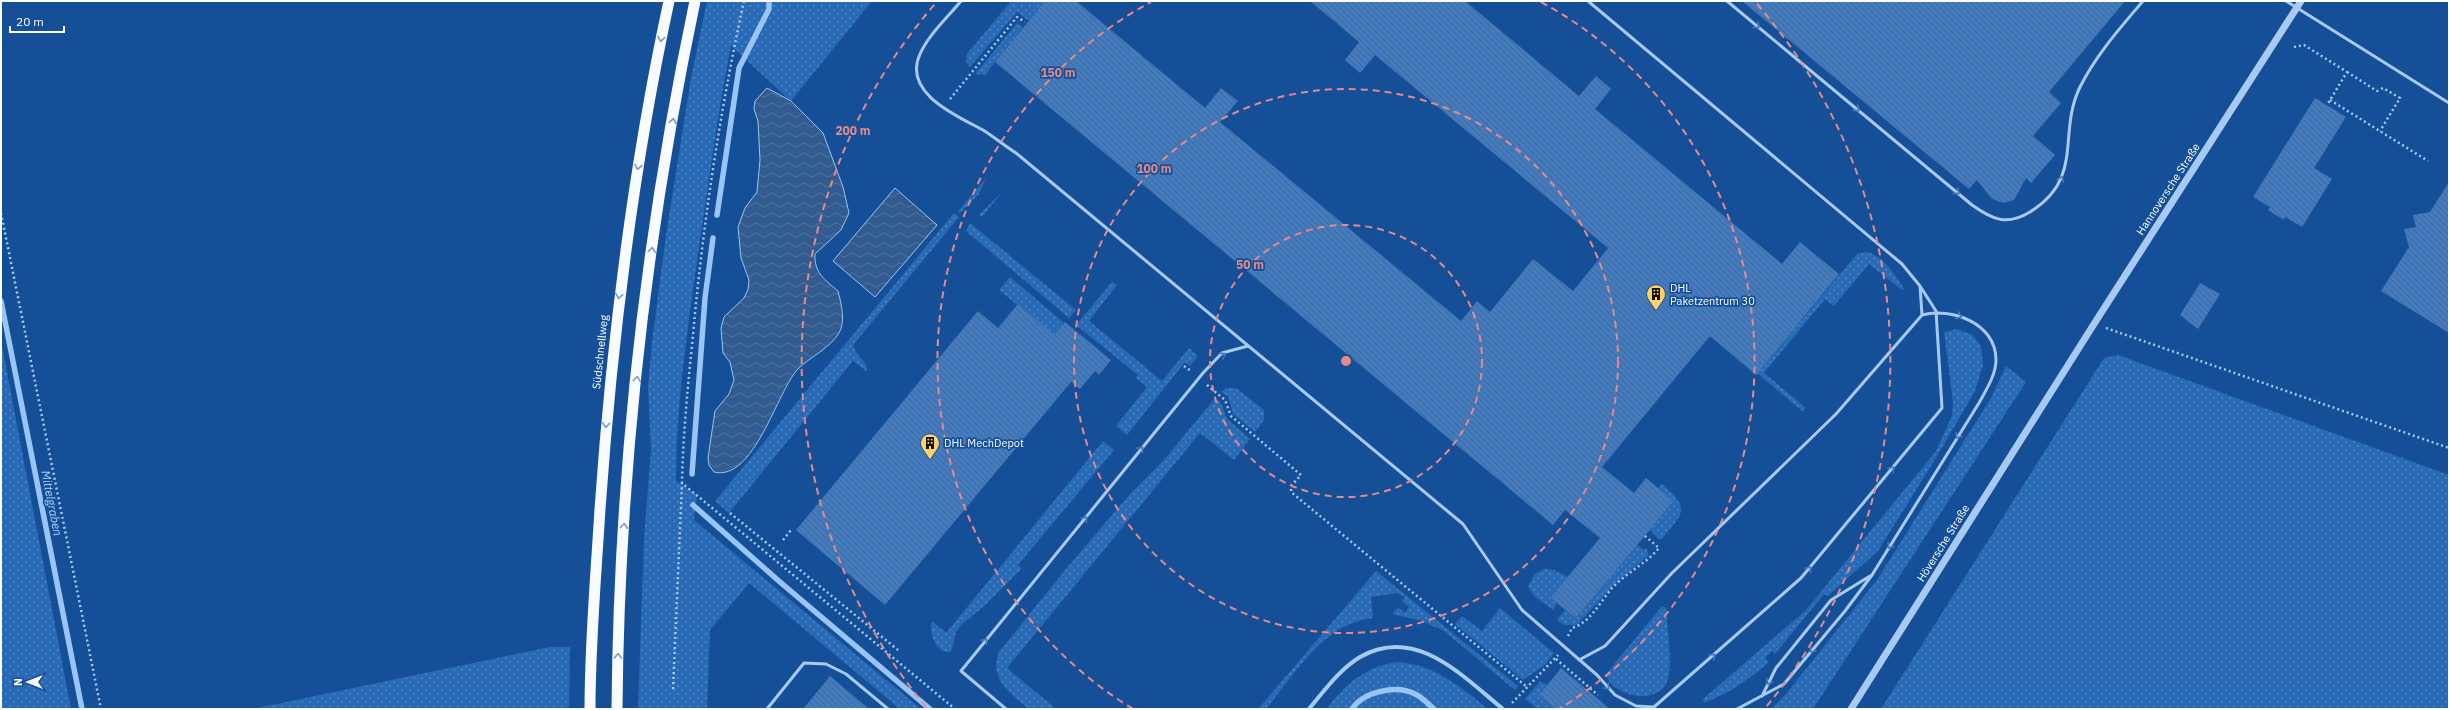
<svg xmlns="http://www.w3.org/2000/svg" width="2450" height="710" font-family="'IBM Plex Sans',sans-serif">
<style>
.grass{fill:url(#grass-dots)}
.water{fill:url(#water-waves);stroke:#98c5f5}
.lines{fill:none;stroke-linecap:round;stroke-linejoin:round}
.stream{stroke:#98c5f5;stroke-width:5.5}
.building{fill:url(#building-back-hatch)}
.path{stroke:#a6caf2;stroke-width:2.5;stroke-dasharray:2 3;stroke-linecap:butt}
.service{stroke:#a6caf2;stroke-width:3}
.minor{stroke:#a6caf2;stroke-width:4}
.tertiary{stroke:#a6caf2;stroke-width:7}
.trunk{stroke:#f8fbff;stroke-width:11}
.oneway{stroke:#477ab7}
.oneway2{stroke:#7b9cc6}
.ring{fill:none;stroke:#e88989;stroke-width:2;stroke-dasharray:7 5}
.labels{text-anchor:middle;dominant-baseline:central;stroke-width:3.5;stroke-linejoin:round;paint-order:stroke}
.street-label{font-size:11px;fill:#fff;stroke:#144f97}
.poi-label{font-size:11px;fill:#fff;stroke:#144f97;text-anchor:start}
.water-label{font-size:12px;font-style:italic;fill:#b3d4f9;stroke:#144f97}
.centre{fill:#e88989;stroke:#144f97;stroke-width:2}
.ring-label{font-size:12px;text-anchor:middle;font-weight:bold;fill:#e88989;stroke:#144f97;stroke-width:3.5;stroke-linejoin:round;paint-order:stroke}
</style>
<defs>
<pattern id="grass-dots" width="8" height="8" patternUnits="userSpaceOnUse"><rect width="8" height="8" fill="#286ab6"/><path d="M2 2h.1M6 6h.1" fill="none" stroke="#5388c5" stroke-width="1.8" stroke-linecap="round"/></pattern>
<pattern id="water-waves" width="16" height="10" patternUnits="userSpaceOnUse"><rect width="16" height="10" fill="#325c90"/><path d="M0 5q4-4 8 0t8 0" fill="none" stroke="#5174a1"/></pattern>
<pattern id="building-back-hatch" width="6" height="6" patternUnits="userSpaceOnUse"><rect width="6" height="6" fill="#427bc0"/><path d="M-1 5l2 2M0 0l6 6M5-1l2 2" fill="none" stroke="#46668c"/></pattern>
</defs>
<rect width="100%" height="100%" fill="#144f97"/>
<path class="grass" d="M707,1H872L791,101L731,46C718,110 710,176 700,240C689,320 676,401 676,481L697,495L694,520L921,709H900L749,583L710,630L707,709H638L644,539L651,449L648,388L652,342L666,235L691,78Z
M1011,1H1045L1029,21L1017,12L970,67L966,62L967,54Z
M1017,23L1023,27L985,75L977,74L976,73Z
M986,178L979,194L960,213L958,211Z
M1002,192L982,217L979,215Z
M954,213L959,217L853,345C855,354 865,359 867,369L866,371L853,361L729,513L715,501Z
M970,223L1076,310L1069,318L966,231Z
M1866,252C1882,254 1896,276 1904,289L1902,290L1869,264L1834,306L1825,299L1764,373L1806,408L1802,411L1757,373L1857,254Z
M1010,277L1064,323L1054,335L999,290Z
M1112,282L1117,285L1089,321L1162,381L1189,348L1198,356L1190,366L1185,362L1127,435L1116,426L1147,387L1136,378L1138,375L1076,325Z
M1957,329L1972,335L1981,346L1983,365L1975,391L1936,458L1878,551L1828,596L1824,594L1775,654L1772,651L1765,658L1769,662C1749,680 1729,693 1704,703L1703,699L1806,610L1936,451L1952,416L1953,402L1944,332Z
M1,341L71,709H1Z
M2118,355L2449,475V709H1881L2104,358Z
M2006,366L2026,382L1813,709H1771L1786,694L1877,580L1991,398Z
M1226,388H1236L1264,410V420L1255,432L1233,414L1228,396L1221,392Z
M1215,398L1221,403L1227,419L1250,439L1234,460L1200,433L1007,668L1056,709H1029C1011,694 988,679 999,652L1065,570L1130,494L1164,460Z
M1103,441L1114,450L1018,565L1022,568L983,607L961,625L956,632L951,652C936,653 930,635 931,623L933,622L946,633Z
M1662,484C1691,509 1684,512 1662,539H1659L1650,530L1674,501L1658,488Z
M1637,545L1644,550L1646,548L1649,555L1614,585L1577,625H1564L1557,620L1565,610L1576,618Z
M1544,569L1554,570L1568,577L1550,598L1557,604L1553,610L1534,596L1528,586L1535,574Z
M1376,571L1518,686L1515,690L1444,631L1422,621L1392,614L1398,607L1405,613L1409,607L1402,601L1405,597L1397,593L1371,597L1373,618C1323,623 1295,674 1266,709H1258Z
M1662,606L1666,608C1667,626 1674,668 1666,684C1652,708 1608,692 1606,674Z
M1500,608L1554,653L1545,665L1523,680L1455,624L1462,616L1482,631Z
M550,647H570L569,709H253Z
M1395,662C1432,663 1460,686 1488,709H1327C1346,683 1363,669 1395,662Z
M1540,681L1547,685L1539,695L1556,709H1538L1525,699Z"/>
<path class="water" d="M767,88L791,101L823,133L843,187L849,213L841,230L815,254C814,273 825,280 838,291C841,303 846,322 839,333C830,348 810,357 798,369C777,391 754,482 714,472L709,465L708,458L715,411L729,394L734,380L730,362L723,353L721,328L724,317L744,298L748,290L749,280L741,258L738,227L745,208L757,192L760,160L758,121L754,109L755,101Z
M895,188L937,225L875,297L833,261Z"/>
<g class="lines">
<path class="stream" d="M717,215L739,68L769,9V1
M1,301L82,709
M692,474L705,298L713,238
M693,505L780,582L930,709
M1352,709C1363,692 1396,684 1415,694C1422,697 1428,704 1434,709"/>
</g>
<path class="building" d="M1045,1H1076L1205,108L1221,88L1238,101L1220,122L1461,321L1477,301L1490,312L1533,259L1573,291L1608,248L1375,55L1360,73L1345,60L1359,42L1310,1H1465L1579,96L1596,76L1611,89L1595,109L1782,264L1800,242L1839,274L1756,375L1710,336L1602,467L1634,493L1646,478L1674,501L1576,618L1550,598L1600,538L1565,510L1553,525L995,62Z
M1742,1H2125L2049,92L2061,103L2033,136L2055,155L2031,183L2026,178L2014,200L2003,203L1992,199L1977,180L1969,189Z
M2315,98L2346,117L2314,168L2332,179L2302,227L2285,217L2284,220L2268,210L2270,207L2253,197Z
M2449,182V333L2381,291L2409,247L2404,229L2416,227L2413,215L2430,212Z
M2200,283L2220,294L2198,329L2180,315Z
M1018,304L1054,335L1065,322L1111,360L1099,375L1095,371L1080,389L1071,382L885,605L796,530L978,311L998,328Z
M1561,668L1610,709H1556L1539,695Z
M830,676L869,709H803Z"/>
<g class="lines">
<path class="path" d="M744,1C720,111 703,223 693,335C688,385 683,433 682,483L955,709
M2294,47L2304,45L2347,72L2327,105
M2347,72L2377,91L2383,88L2400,98L2380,131
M950,99L1017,17L1025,22
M2330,100L2428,161
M1,213L101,709
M2106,328L2449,448
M1184,366L1191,371
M1207,385L1225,400L1231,416L1301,475L1291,486V492L1527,687
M730,513L898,650
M783,540L791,530
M1568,636L1572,628C1590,623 1600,602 1612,588C1626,573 1646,564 1659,548L1645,536
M1556,659L1598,695
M673,689L682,483
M1512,703L1558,655"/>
<path class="service" d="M961,1C948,17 929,34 920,54C902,93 957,116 983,130C994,137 1005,146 1016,153L1463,524L1522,610L1597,675L1615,695L1636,706L1654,707L1801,578L1942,408L1936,311L1920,286
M1727,1L1972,205C1993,220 2007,226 2030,212C2085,178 2057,134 2080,87C2096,55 2120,28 2143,1
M2286,1L2449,103
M1579,660L1605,646L1672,573L1836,414L1922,315L1920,286L1902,264L1588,1
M1762,696L1776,668L1831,600L1870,576
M767,709L804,663L826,664L846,674L888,709
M1006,709L961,671L1203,373L1222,353L1248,346
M1737,709L1784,684L1845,611L1872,575L1979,403C1986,390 1996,375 1996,360C1996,323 1951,307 1922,315"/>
<path class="minor" d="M1309,709C1324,691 1340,669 1360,657C1416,625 1462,676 1503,709"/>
<path class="tertiary" d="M1851,709L2094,324L2301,1"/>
<path class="trunk" d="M590,709C590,642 596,575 600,509C612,338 633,168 669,1
M617,709C619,472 646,233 695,1"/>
</g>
<defs><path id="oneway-chevron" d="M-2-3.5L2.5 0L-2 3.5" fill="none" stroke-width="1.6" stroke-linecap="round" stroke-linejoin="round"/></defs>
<g class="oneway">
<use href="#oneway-chevron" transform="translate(1757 26) rotate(40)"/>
<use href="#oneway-chevron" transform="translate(1857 109) rotate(40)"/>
<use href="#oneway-chevron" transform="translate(2061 179) rotate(-70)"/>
<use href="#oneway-chevron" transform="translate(1957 192) rotate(40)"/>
<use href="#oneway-chevron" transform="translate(1959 316) rotate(23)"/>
<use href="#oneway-chevron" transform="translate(1223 355) rotate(-32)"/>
<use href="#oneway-chevron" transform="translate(1958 436) rotate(122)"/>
<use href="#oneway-chevron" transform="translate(1141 449) rotate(-51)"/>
<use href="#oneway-chevron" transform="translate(1892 469) rotate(-50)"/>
<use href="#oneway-chevron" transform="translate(1085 519) rotate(-51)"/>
<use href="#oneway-chevron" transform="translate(1890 546) rotate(122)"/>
<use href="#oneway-chevron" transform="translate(1809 569) rotate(-50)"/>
<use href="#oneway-chevron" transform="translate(985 641) rotate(-51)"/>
<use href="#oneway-chevron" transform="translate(1812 650) rotate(130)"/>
<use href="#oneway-chevron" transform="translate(1713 656) rotate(-42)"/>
<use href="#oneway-chevron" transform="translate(1769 682) rotate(117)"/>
<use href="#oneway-chevron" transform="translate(1607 687) rotate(47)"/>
</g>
<g class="oneway2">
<use href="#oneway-chevron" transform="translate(661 39) rotate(100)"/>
<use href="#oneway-chevron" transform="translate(673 121) rotate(-80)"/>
<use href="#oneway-chevron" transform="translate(638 167) rotate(100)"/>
<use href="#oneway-chevron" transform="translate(652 250) rotate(-83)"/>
<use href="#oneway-chevron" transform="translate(619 296) rotate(98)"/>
<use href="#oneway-chevron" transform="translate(637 379) rotate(-84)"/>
<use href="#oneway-chevron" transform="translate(606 425) rotate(94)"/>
<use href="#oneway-chevron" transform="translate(624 526) rotate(-86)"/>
<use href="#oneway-chevron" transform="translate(618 656) rotate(-88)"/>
</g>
<g class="ring">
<circle cx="1346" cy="361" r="136"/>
<circle cx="1346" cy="361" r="272"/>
<path d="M1133 709A408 408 0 0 1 1151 2M1541 2A408 408 0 0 1 1559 709"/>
<path d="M926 707A544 544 0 0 1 935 4M1757 4A544 544 0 0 1 1766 707"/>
</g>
<defs>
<symbol id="building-pin" viewBox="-11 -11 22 30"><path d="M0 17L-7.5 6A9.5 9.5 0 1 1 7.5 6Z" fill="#ffd167" stroke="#144f97"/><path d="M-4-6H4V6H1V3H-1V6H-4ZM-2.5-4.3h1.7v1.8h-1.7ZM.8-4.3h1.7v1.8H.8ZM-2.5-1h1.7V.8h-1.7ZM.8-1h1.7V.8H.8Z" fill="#111"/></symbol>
</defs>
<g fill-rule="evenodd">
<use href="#building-pin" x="1645" y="283" width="22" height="30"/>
<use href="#building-pin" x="919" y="432" width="22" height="30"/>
</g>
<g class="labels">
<g class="street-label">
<text transform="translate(2168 189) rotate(-57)">Hannoversche Straße</text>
<text transform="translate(600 352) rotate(-84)">Südschnellweg</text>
<text transform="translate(1943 543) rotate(-58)">Höversche Straße</text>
</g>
<g class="poi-label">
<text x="1670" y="288">DHL<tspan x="1670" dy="13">Paketzentrum 30</tspan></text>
<text x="944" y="443">DHL MechDepot</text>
</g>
<g class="water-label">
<text transform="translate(52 503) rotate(79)">Mittelgraben</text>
</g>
</g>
<circle cx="1346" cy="361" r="6" class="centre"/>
<g class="ring-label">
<text x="1058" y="77">150 m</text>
<text x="853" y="135">200 m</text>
<text x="1154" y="173">100 m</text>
<text x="1250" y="269">50 m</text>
</g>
<rect width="2450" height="710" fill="none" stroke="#ffffff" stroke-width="4"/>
<g transform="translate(28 682) rotate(270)" stroke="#144f97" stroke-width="3" paint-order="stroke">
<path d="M0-3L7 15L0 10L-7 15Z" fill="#ffffff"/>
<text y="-6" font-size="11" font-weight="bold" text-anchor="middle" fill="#ffffff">N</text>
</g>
<path d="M10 26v6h54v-6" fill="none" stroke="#ffffff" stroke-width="2"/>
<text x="16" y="26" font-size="12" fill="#ffffff" stroke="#144f97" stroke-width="3" paint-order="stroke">20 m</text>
</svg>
